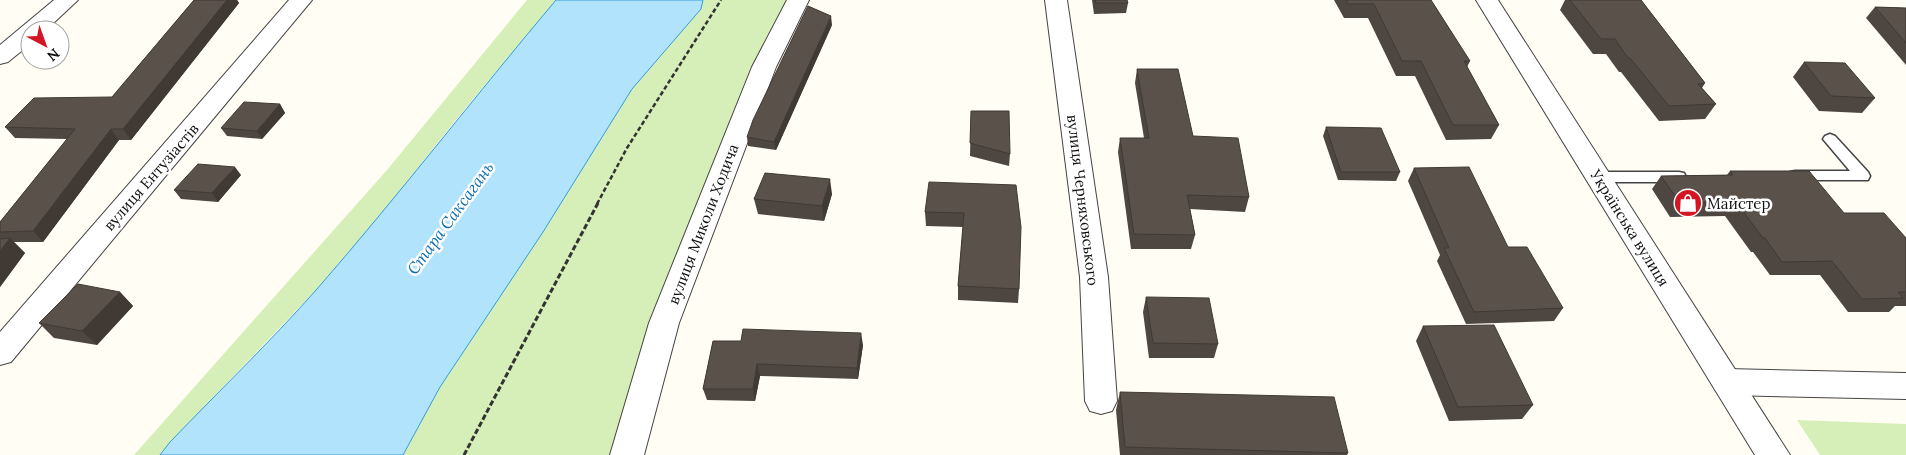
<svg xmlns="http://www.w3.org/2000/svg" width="1906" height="455" font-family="Lora,serif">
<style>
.green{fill:#d6efb8}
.water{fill:#b2e3fd;stroke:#309cdd}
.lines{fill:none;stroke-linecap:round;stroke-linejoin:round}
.service-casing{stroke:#444;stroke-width:3}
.minor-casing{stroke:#444;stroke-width:2}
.tertiary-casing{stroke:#444;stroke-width:2}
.path-far1{stroke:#333;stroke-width:2.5;stroke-dasharray:4.5 2.5;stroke-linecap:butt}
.path{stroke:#333;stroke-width:3;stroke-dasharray:5.5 2.5;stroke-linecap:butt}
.service{fill:#fff;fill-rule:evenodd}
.minor{fill:#fff;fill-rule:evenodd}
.tertiary{fill:#fff;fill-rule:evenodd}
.wall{fill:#4e4640}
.shaded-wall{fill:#403934}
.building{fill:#5b514b;stroke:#403934}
.labels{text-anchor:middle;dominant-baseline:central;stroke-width:5;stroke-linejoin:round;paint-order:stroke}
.street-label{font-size:15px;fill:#111;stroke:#fff}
.poi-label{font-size:15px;fill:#111;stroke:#fff;text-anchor:start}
.water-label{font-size:16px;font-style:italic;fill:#096db4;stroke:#fff}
</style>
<rect width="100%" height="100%" fill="#fffdf4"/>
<path class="green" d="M527,0H556L459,116L378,218L315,291L170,442L160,455H134L387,170Z
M703,0H798L627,455H403L440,387L543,232L632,89L701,9Z
M1797,420L1906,424V455H1820Z"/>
<path class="water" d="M556,0H703L701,9L632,89L543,232L440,387L403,455H160L170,442C219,391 270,342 317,289C399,195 475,96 556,0Z"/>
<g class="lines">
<defs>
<path id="service" d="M1830,134L1835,136L1868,172L1870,176L1868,180H1790L1788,176L1790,172L1795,171H1850L1823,139L1825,136Z
M1598,172H1679L1684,173L1686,177L1684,181L1679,182H1598L1593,181L1591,177L1593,173Z"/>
<path id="minor" d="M54,0H78L46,30H30V44L8,62L0,64V45Z
M289,0H312L11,362L0,365V332Z
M787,0H809L776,67L679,323L644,455H610L649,323L752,67Z
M1045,0H1067L1108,277L1117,401L1112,411L1101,414L1090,411L1085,401L1080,277Z
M1727,369L1906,373V399L1727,395L1716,391L1711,382L1716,373Z"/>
<path id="tertiary" d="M1476,0H1498L1790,455H1755Z"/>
</defs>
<use href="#service" class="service-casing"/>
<use href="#minor" class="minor-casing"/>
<use href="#tertiary" class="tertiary-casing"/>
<path class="path-far1" d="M597,204L627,148L721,0"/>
<path class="path" d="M464,455L598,203"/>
<use href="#service" class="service"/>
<use href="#minor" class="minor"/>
<use href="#tertiary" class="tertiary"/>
</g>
<path class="wall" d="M194,0H237L239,3L131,140H119L43,242H14L25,253L0,287V222L67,139L15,138L5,127L112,97Z
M1092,0H1127L1128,3L1126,13L1094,14Z
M1334,0H1431L1470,61L1467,67L1499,125L1491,139L1446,140L1415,76H1396L1368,18H1344Z
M1565,0H1641L1705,83L1702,88L1716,104L1705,119L1659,121L1621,72H1619L1606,54H1593L1560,10Z
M1875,7L1906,8V65L1866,18Z
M832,25L776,150L748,146L747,137Z
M1804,62L1875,98L1862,113L1819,111L1793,77Z
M1137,69L1193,136L1249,197L1245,212L1190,209L1195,235L1191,249H1131L1118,152L1120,138H1144L1135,83Z
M280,104L285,113L262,139L227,136L221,128Z
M971,111L1010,154L1009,166L970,156Z
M1326,127L1400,172L1396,181L1338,180L1323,136Z
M1414,168L1508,247L1563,308L1554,321L1466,324L1437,261L1440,255L1408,181Z
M1730,171L1844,213L1906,238V306H1895L1889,312H1848L1820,275H1770L1753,252H1751L1725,216L1670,217L1652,189L1661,176L1727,175Z
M241,175L218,202L181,199L174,190Z
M1016,185L1019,289L1018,303L958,300V286L963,227L926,226L925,212Z
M832,194L824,221L758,214L754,199Z
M120,292L133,306L97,345L54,338L39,323Z
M1146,297L1218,344L1214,358H1149L1143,312Z
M1423,326L1533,405L1522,419L1449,421L1416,341Z
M713,341L863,345L858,379L760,376L755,401L707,400L703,389Z
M1120,392L1348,453L1347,455H1120L1116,410Z"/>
<path class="shaded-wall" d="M227,0H237L239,3L131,140L123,129Z
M831,16L832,25L776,150L774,142Z
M280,104L285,113L262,139L257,131Z
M111,129L119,140L43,242L33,231Z
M235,167L241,175L218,202L212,193Z
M830,179L832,194L824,221L822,206Z
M10,238L25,253L0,287V251Z
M120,292L133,306L97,345L82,331Z
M861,333L863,345L858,379L857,368Z
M757,364L760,376L755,401L753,389Z"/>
<path class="building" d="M194,0H227L123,129H111L33,231L0,232V222L75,129L5,127L34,98L112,97Z
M1095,0H1127L1128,3H1096Z
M1346,0H1431L1470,61H1464L1499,125H1453L1421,61H1402L1374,4H1348Z
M1570,0H1641L1705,83L1698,84L1716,104L1669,106L1630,58H1628L1615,39H1601Z
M808,6L831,16L774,142L747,137L753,120Z
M1875,7L1906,8V43Z
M1804,62L1845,63L1875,98L1831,96Z
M1137,69H1178L1193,136L1238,138L1249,197L1187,195L1195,235L1134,234L1120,138H1149Z
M244,102L280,104L257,131L221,128Z
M971,111H1009L1010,154L970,143Z
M1326,127L1381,128L1400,172H1341Z
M198,164L235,167L212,193L174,190Z
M1469,167L1508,247H1527L1563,308L1474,312L1444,248H1449L1414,168Z
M1730,171H1809L1844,213H1884L1906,238V292H1898L1903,298L1862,299L1832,261L1782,262L1765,238H1763L1736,202L1680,203L1661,176L1733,175Z
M765,173L830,179L822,206L754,199Z
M929,182L1016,185L1021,227L1019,289L958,286L964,213L925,212Z
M10,238L0,251V239Z
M78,284L120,292L82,331L39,323Z
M1146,297L1209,298L1218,344L1153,343Z
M1494,325L1533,405L1458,407L1423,326Z
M743,329L861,333L857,368L757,364L753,389H703L713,341H741Z
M1120,392L1334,397L1348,453L1125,447Z"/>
<defs>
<symbol id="shop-disc" viewBox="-11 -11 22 22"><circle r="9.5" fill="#d31623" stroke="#fff"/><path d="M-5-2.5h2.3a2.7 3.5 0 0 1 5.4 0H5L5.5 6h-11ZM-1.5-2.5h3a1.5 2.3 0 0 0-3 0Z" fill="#fff"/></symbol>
</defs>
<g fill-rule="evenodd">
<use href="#shop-disc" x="1672" y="187" width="32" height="32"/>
</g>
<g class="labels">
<g class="street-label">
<text transform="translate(151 177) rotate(-49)">вулиця Ентузіастів</text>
<text transform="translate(1083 200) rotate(83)">вулиця Черняховського</text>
<text transform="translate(703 224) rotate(-69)">вулиця Миколи Ходича</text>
<text transform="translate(1630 228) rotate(58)">Українська вулиця</text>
</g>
<g class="poi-label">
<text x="1707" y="203">Майстер</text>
</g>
<g class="water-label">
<text transform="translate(450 218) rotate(-54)">Стара Саксагань</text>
</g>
</g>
<g transform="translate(45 45) rotate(139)"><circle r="24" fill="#ffffff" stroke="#a0a0a0"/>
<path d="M0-4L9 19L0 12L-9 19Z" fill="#d31623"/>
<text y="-8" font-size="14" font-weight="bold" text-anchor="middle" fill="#111111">N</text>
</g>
</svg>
